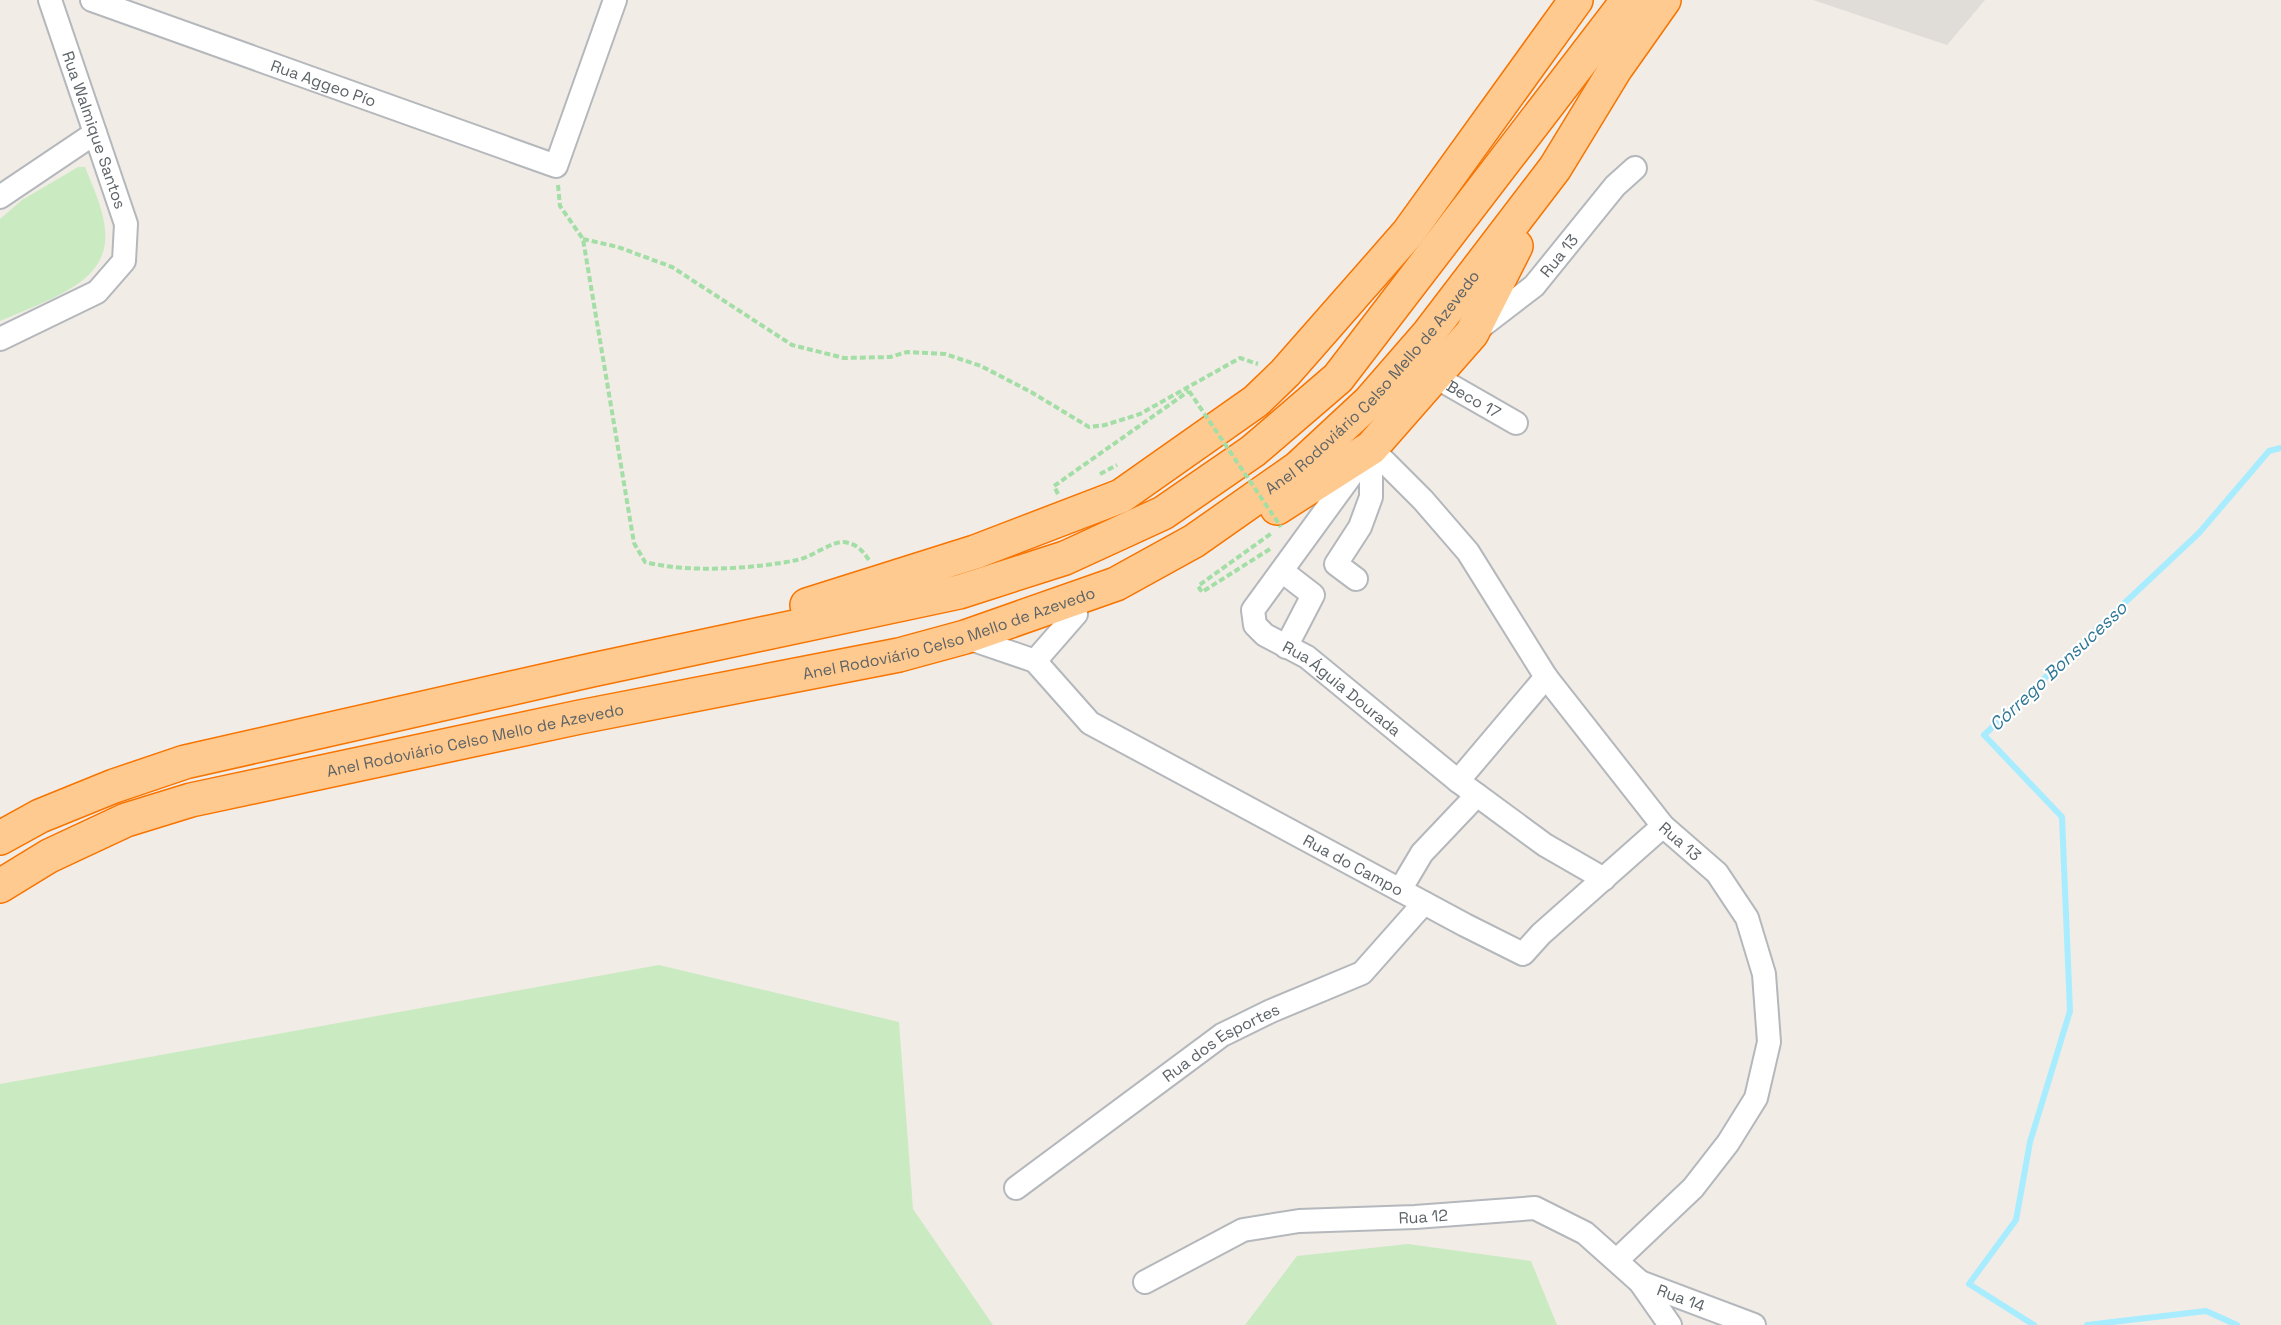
<svg xmlns="http://www.w3.org/2000/svg" width="2281" height="1325" font-family="'Space Grotesk',sans-serif">
<style>
.industrial{fill:#e0dcd8}
.green{fill:#caebc1}
.lines{fill:none;stroke-linecap:round;stroke-linejoin:round}
.stream{stroke:#a8ecff;stroke-width:6}
.minor-casing{stroke:#b4b8bc;stroke-width:26}
.highway-casing{stroke:#f77400;stroke-width:36}
.path{stroke:#a2dea5;stroke-width:4;stroke-dasharray:6 3;stroke-linecap:butt}
.minor{stroke:#fff;stroke-width:22}
.highway{stroke:#ffca8f;stroke-width:33}
.path-bridge{stroke:#a2dea5;stroke-width:4;stroke-dasharray:6 3;stroke-linecap:butt}
.labels{text-anchor:middle;dominant-baseline:central;stroke-width:4.5;stroke-linejoin:round;paint-order:stroke}
.street-label{font-size:16px;fill:#5d6468;stroke:#fff}
.water-label{font-size:18px;font-style:italic;fill:#307896;stroke:#fff}
</style>
<rect width="100%" height="100%" fill="#f1ece6"/>
<path class="industrial" d="M1813,0H1985L1947,45Z"/>
<path class="green" d="M78,167H85C93,187 103,208 105,229C110,272 71,290 38,305C25,310 13,316 0,321V219L22,200Z
M659,965L899,1022L913,1209L993,1325H0V1084Z
M1408,1244L1531,1261L1557,1325H1245L1297,1256Z"/>
<g class="lines">
<path class="stream" d="M2034,1325L1969,1284L2016,1220L2030,1142L2070,1011L2062,817L1984,735L2199,533L2269,451L2281,448
M2087,1325L2206,1311L2237,1325"/>
<defs>
<g id="minor">
<path id="s1" d="M92,0L556,166L615,0"/>
<path d="M0,197L95,133"/>
<path id="s2" d="M1478,329L1534,286L1615,186L1635,168"/>
<path d="M0,339L97,292L124,261L126,224L50,0"/>
<path id="s3" d="M1434,376L1516,423"/>
<path id="s4" d="M1371,448L1423,500L1468,552L1546,677L1663,826L1717,873L1747,918L1764,974L1769,1042L1756,1098L1728,1143L1693,1188L1617,1260"/>
<path id="s5" d="M1363,459L1253,610L1255,625L1265,635L1307,657L1458,781L1545,845L1604,879"/>
<path d="M1282,571L1313,595L1286,647"/>
<path d="M1356,579L1336,564L1360,527L1371,497V448"/>
<path id="s6" d="M965,637L1035,661L1090,723L1465,925L1523,954L1541,934L1663,826"/>
<path d="M1035,661L1076,614"/>
<path d="M1458,781L1546,677"/>
<path d="M1400,890L1422,853L1477,795"/>
<path id="s7" d="M1016,1188L1222,1035L1271,1011L1362,973L1424,903"/>
<path id="s8" d="M1145,1282L1243,1230L1299,1221L1415,1217L1535,1208L1585,1233L1640,1282L1670,1325"/>
<path id="s9" d="M1640,1282L1754,1325"/>
</g>
<g id="highway">
<path d="M1277,508L1371,448L1472,333L1516,246"/>
<path d="M807,605L975,552L1121,496L1256,401L1285,373L1408,233L1576,0"/>
<path d="M0,838L40,816L114,786L185,762L592,670L959,592L1065,558L1163,513L1253,451L1338,378L1628,0"/>
<path id="s10" d="M0,886L49,856L126,820L191,800L580,717L899,655L965,637L1116,584L1194,541L1298,468L1369,402L1429,333L1555,168L1616,68L1664,0"/>
</g>
</defs>
<use href="#minor" class="minor-casing"/>
<use href="#highway" class="highway-casing"/>
<path class="path" d="M558,185L560,206L583,239L634,543L645,562C687,573 753,569 797,560C810,558 832,541 844,542C857,544 862,550 869,560
M583,239L618,247L672,267L792,345L844,358L890,357L907,352L945,354L981,366L1031,392L1089,427L1105,425L1140,414L1240,358L1258,364
M1100,474L1117,465
M1058,494L1054,486L1189,391
M1270,549L1202,592L1198,586L1272,533"/>
<use href="#minor" class="minor"/>
<use href="#highway" class="highway"/>
<path class="path-bridge" d="M1189,391L1281,527"/>
</g>
<g class="labels">
<g class="street-label">
<text stroke="none"><textPath href="#s1" startOffset="246">Rua Aggeo Pío</textPath></text>
<text transform="translate(94 130) rotate(71)">Rua Walmique Santos</text>
<text stroke="none"><textPath href="#s2" startOffset="110">Rua 13</textPath></text>
<text stroke="none"><textPath href="#s10" startOffset="1491">Anel Rodoviário Celso Mello de Azevedo</textPath></text>
<text stroke="none"><textPath href="#s3" startOffset="46">Beco 17</textPath></text>
<text stroke="none"><textPath href="#s10" startOffset="987">Anel Rodoviário Celso Mello de Azevedo</textPath></text>
<text stroke="none"><textPath href="#s5" startOffset="310">Rua Águia Dourada</textPath></text>
<text stroke="none"><textPath href="#s10" startOffset="501">Anel Rodoviário Celso Mello de Azevedo</textPath></text>
<text stroke="none"><textPath href="#s4" startOffset="502">Rua 13</textPath></text>
<text stroke="none"><textPath href="#s6" startOffset="456">Rua do Campo</textPath></text>
<text stroke="none"><textPath href="#s7" startOffset="252">Rua dos Esportes</textPath></text>
<text stroke="none"><textPath href="#s8" startOffset="292">Rua 12</textPath></text>
<text stroke="none"><textPath href="#s9" startOffset="44">Rua 14</textPath></text>
</g>
<g class="water-label">
<text transform="translate(2058 666) rotate(-43)">Córrego Bonsucesso</text>
</g>
</g>
</svg>
